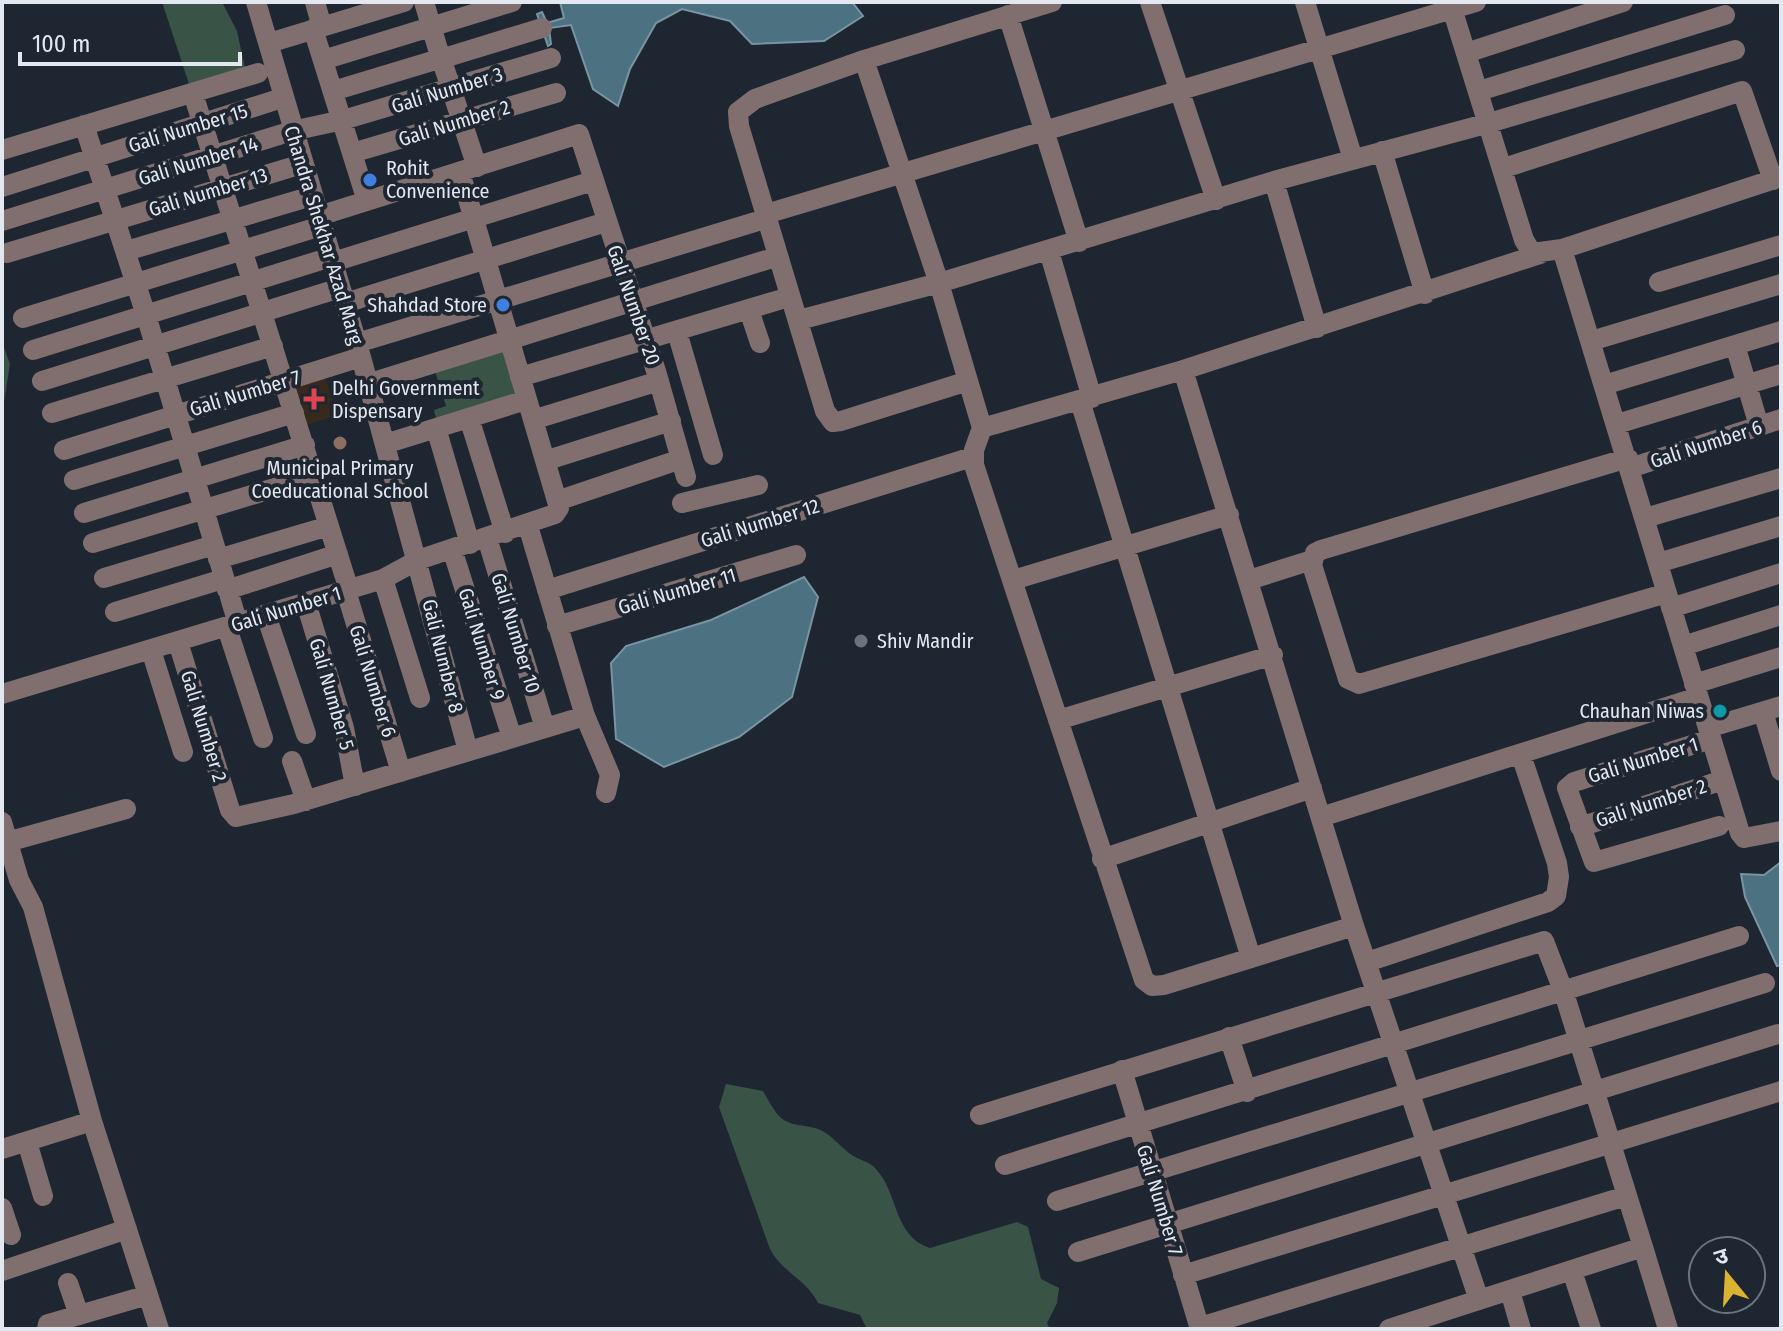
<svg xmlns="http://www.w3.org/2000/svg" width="1783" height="1331" font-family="'Fira Sans Condensed','Noto Sans Devanagari',sans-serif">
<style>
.medical{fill:#372a1c}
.green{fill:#395347}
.water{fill:#4c7181;stroke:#7994a2;stroke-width:2}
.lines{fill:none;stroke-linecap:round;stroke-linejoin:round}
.minor{stroke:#806f6e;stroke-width:20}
.shop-dot{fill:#3f7fe0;stroke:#1e2632;stroke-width:3}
.health-dot{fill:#e0444e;stroke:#1e2632;stroke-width:3}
.education-dot{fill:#8d6e63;stroke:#1e2632;stroke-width:3}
.worship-dot{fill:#6b7280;stroke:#1e2632;stroke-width:3}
.culture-dot{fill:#0f9aa8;stroke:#1e2632;stroke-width:3}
.labels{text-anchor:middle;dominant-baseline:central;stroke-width:8;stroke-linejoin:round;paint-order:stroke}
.street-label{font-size:20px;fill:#e2e7f0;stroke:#1e2632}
.poi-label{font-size:20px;fill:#e2e7f0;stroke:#1e2632;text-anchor:start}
</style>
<rect width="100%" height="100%" fill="#1e2632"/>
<path class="medical" d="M324,374L338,415L303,426L290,384Z"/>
<path class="green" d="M162,2H222L237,31L245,68L189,84Z
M2,342L10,364L2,415Z
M502,347L517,398L437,422L434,410L446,406L434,368Z
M726,1084L763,1091C768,1099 773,1110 780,1117C790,1126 803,1125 815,1128C832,1133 841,1149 855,1157C864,1162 869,1161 876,1169C899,1194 893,1236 930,1248L1017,1222L1028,1227L1041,1279L1059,1288L1057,1303L1047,1323L1050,1329H867L860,1315L818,1303C807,1280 782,1272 770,1249L719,1107Z"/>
<path class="water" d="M560,2H852L863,16L824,41L752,44L730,21L682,9L656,23L630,69L618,106L593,89L571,25L549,28L551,44L548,46L537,14L542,12L547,23L564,18Z
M804,577L818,597L792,697L739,737L664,767L616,739L611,663L626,646L711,620Z
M1781,862V965L1777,966L1745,897L1741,874L1764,875Z"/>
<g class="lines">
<path class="minor" d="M256,2L361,357L468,751
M315,2L322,27
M424,2L440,56
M1052,2L864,60L939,283L982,428L1183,370L1540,254
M1150,2L1216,200
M1305,2L1353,159
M1450,2L1524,240L1532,253L1562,249L1781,177
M1008,15L1079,242
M313,29L367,201
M269,43L404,2
M1466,53L1623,2
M444,58L542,28
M323,60L512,2
M864,60L755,99L738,112L739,126L825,411L833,422L841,421L968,381
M442,61L477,167
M333,91L439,59
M1479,91L1725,15
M196,103L349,590
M84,125L146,315L238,624
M2,150L258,73
M1382,151L1425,294
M352,153L556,93
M1504,168L1742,91L1773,180
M1274,181L1317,328
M2,187L282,98
M766,214L1476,2
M319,216L579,134L656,371L686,477
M2,221L292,131L343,120L551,58
M1562,249L1708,728L1781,706
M126,251L312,196
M1049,251L1092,398
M7,253L302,164
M333,262L593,181
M1659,282L1781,245
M345,303L606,222
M749,310L760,343
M23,318L321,226
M799,320L939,283L1274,181L1489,123L1735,50
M677,332L713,455
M1591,341L1781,284
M357,343L755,222
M1735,345L1759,426
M33,350L331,257
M1183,370L1354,926L1479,1300
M520,377L779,300
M42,381L340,288
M367,384L766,260
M1604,385L1781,331
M1080,401L1251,958
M52,413L273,346
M469,418L505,533
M539,418L659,381
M1617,424L1781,374
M436,428L470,544
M982,428L974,450V465L1144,980L1152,986L1164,985L1354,926
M385,444L526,400
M64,450L361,357
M554,458L671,421
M1628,458L1321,550L1315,553L1312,565L1348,679L1359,684L1667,593
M1630,468L1781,419
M74,480L294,413
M557,501L681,459
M682,503L758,485
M84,513L305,445
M1645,518L1781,478
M528,526L585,716L610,775L606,793
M487,538L545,728
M93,543L314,476
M452,549L512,738
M218,559L329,526
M1658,563L1781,526
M104,578L214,545
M383,579L420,698
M1013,580L1229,515
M1249,580L1312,560
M227,590L338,554
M547,590L972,457
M346,591L401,772
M306,603L344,728L355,786
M1671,608L1781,573
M115,612L223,579
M266,615L306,734
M557,626L796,555
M227,628L263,738
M178,642L230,810L236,817L294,804L585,716
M1683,646L1781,615
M151,650L183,752
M1694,684L1781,657
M2,694L383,579L418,560L555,514L559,508L557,501L460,172
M1763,712L1781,771
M1058,720L1273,655
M1708,728L1740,833L1744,838L1781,831
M1711,739L1574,782L1567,788L1594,862L1719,826
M292,761L306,801
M1321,817L1698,697
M2,822L19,880L33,907L92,1121L159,1329
M1580,827L1723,780
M7,842L126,809
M1102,859L1312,788
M1367,962L1548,902L1556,896L1559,877L1557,863L1521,755
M1229,1037L1247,1092
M1122,1070L1200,1329
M980,1115L1544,941L1564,993L1643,1247
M27,1142L43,1196
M2,1149L92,1121
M1005,1165L1739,936
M1057,1201L1765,983
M2,1208L11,1235
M1078,1252L1778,1034
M2,1271L127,1229
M1572,1271L1591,1329
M1183,1275L1781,1091
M68,1283L79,1315
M1510,1291L1521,1329
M1200,1327L1626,1196
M47,1329L48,1324L148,1295
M1389,1329L1643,1247L1668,1329"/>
</g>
<g class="shop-dot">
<circle cx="370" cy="180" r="8"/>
<circle cx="503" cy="305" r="8"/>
</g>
<path class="health-dot" d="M310 387h8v8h8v8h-8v8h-8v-8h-8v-8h8z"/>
<circle class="education-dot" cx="340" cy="443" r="8"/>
<circle class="worship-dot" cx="861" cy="641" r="8"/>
<circle class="culture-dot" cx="1720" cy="711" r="8"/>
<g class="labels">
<g class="street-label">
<text transform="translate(447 90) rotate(-17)">Gali Number 3</text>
<text transform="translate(454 123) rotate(-17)">Gali Number 2</text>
<text transform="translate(188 128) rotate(-17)">Gali Number 15</text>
<text transform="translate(198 161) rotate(-17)">Gali Number 14</text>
<text transform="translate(208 192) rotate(-17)">Gali Number 13</text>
<text transform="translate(324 235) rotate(73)">Chandra Shekhar Azad Marg</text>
<text transform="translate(634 305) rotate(71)">Gali Number 20</text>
<text transform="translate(245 393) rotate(-17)">Gali Number 7</text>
<text transform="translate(1706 444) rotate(-18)">Gali Number 6</text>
<text transform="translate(760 523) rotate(-17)">Gali Number 12</text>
<text transform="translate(677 591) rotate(-16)">Gali Number 11</text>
<text transform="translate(286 609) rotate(-17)">Gali Number 1</text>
<text transform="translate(516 633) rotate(73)">Gali Number 10</text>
<text transform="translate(482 644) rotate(73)">Gali Number 9</text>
<text transform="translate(443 656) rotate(76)">Gali Number 8</text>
<text transform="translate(373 681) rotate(73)">Gali Number 6</text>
<text transform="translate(332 694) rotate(74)">Gali Number 5</text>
<text transform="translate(204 726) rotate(73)">Gali Number 2</text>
<text transform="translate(1643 760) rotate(-17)">Gali Number 1</text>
<text transform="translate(1651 803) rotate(-18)">Gali Number 2</text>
<text transform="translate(1160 1200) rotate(73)">Gali Number 7</text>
</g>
<g class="poi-label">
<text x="386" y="168">Rohit<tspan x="386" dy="23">Convenience</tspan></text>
<text x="487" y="305" text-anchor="end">Shahdad Store</text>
<text x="332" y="388">Delhi Government<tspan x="332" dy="23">Dispensary</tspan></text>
<text x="340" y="468" text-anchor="middle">Municipal Primary<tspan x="340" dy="23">Coeducational School</tspan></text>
<text x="877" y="641">Shiv Mandir</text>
<text x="1704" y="711" text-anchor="end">Chauhan Niwas</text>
</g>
</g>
<rect width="1783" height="1331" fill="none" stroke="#e2e7f0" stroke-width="8"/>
<g transform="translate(1727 1275) rotate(342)"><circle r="38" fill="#1e2632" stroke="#6c737e" stroke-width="2"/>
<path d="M0-6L14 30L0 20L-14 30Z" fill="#dcb233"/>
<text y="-12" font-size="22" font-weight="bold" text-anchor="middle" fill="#e2e7f0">उ</text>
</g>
<path d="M20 52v12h220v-12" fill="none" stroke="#e2e7f0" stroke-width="4"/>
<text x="32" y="52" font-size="24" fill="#e2e7f0" stroke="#1e2632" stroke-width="6" paint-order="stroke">100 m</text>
</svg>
